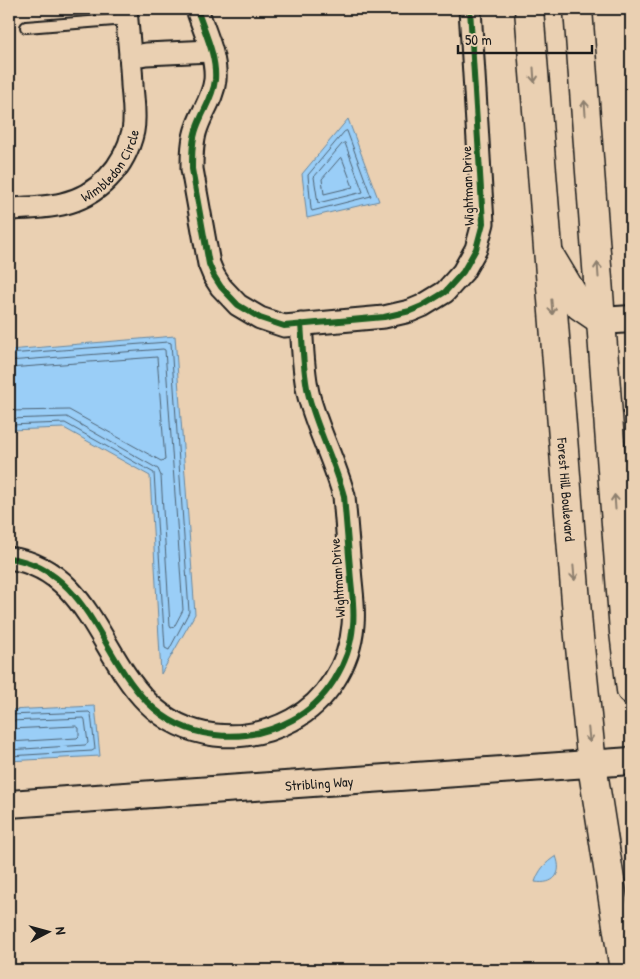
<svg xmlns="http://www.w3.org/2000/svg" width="640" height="979" font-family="'Patrick Hand',sans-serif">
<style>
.water{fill:#9acef7;stroke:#68879f}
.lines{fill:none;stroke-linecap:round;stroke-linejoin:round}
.shore{stroke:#4e6374;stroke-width:1}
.service-casing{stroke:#1c1c1c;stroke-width:14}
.minor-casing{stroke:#1c1c1c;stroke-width:25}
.tertiary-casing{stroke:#1c1c1c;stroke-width:30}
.secondary-casing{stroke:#1c1c1c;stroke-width:31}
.service{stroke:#ead0b2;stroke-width:10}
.minor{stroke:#ead0b2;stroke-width:21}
.tertiary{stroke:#ead0b2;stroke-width:26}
.secondary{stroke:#ead0b2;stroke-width:28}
.cycleway-casing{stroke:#ead0b2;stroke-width:9}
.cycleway{stroke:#1b5e20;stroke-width:6}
.oneway{stroke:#8d7f6e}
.labels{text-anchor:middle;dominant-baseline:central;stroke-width:4;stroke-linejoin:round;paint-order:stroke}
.street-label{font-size:14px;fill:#1c1c1c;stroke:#ead0b2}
</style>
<rect width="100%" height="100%" fill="#ead0b2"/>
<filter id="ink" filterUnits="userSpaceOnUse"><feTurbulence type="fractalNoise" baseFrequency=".02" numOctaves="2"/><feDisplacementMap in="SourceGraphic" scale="10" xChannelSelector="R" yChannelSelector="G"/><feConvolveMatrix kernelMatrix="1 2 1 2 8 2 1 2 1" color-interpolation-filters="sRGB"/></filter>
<g filter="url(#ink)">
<path class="water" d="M348,119L379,201L307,218L302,174Z
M175,336L195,614L161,674L150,476L64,428L9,430V350Z
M95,706L100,756L9,761V710Z
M556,856C563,874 554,885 535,882C539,870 545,863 556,856Z"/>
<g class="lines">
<path class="shore" d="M347,131L371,196L312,211L311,209L308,175L344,132Z
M345,143L363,192L318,203L314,177L342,144Z
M342,158L353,187L324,194L322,179L340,158Z
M9,354L168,342L171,343L189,612L169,650L165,648L154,473L65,423L9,425
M9,361L163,349L165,350L183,610L174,627L171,628L170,626L161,476L158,469L67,417L9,419
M9,368L157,357L165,460L161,461L69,410L9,411
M9,715L89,712L91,714L95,749L92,751L9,756
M9,721L84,718L85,720L88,743L85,745L9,750
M9,729L76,726L79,728V736L77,738L9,742"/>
<defs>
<path id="service" d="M26,27L127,19"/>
<g id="minor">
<path d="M197,9C204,31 217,56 215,80C213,98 203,110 197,127C192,140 192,155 192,169L209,264L214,276L221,287L238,305L260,318L284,326L384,317L410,311L422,306L445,292L463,272L476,249L483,223L470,9"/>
<path d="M130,57L146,54L211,51"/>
<path id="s1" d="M9,209C26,208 45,208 62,204C98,196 125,167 133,131C136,116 133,100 132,85C131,60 128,34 126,9"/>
<path d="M9,558C115,573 99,721 215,735C242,738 268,733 292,720C326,702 350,664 353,625C355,606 351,587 350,568C348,544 346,520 344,496C335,462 318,431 309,397C303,374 303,348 301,324"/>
</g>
<g id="tertiary">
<path d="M602,321L631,319"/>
<path id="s2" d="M9,804L631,761"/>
</g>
<g id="secondary">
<path id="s3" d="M529,9L578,627L592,765L624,970"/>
<path d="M578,9L624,632L631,690"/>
<path d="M550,256L580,306L602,321"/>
</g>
</defs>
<use href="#service" class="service-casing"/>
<use href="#minor" class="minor-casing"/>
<use href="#tertiary" class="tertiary-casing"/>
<use href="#secondary" class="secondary-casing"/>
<use href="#service" class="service"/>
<use href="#minor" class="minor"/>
<use href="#tertiary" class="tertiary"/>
<use href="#secondary" class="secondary"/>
<defs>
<path id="cycleway" d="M197,9C204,31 217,56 215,80C213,98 203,110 197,127C192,140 192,155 192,169L209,264L214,276L221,287L238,305L260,318L284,326L384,317L410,311L422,306L445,292L463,272L476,249L483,223L470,9
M9,558C115,573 99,721 215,735C242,738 268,733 292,720C326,702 350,664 353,625C355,606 351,587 350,568C348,544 346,520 344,496C335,462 318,431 309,397C303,374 303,348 301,324"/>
</defs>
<use href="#cycleway" class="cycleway-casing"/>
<use href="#cycleway" class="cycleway"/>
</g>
<defs><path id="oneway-shaft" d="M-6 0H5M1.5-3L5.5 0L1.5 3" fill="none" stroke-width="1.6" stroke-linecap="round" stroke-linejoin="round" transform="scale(1.25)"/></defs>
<g class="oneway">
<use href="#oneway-shaft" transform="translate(534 75) rotate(86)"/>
<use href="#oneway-shaft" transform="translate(585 108) rotate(-94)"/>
<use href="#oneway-shaft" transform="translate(598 270) rotate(-94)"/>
<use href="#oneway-shaft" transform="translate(552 307) rotate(85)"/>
<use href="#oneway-shaft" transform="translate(615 502) rotate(-94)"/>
<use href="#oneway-shaft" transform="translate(574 573) rotate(85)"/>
<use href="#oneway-shaft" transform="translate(589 735) rotate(84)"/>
</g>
</g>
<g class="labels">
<g class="street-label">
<text stroke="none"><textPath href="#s1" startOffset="118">Wimbledon Circle</textPath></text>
<text transform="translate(467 186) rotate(-92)">Wightman Drive</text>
<text stroke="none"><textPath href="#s3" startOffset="482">Forest Hill Boulevard</textPath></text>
<text transform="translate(337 578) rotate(-94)">Wightman Drive</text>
<text stroke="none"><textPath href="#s2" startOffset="311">Stribling Way</textPath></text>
</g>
</g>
<rect width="640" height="979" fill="none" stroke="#ead0b2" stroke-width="30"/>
<rect x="15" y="15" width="610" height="949" fill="none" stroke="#1c1c1c" stroke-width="2" filter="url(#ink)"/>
<g transform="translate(48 932) rotate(84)" stroke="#ead0b2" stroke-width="4" paint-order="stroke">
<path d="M0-4L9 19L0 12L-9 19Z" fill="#1c1c1c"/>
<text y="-8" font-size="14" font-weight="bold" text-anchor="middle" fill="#1c1c1c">N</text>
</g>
<path d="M458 45v8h134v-8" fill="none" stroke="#1c1c1c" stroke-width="2.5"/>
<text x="465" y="45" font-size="15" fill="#1c1c1c" stroke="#ead0b2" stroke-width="4" paint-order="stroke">50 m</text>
</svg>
